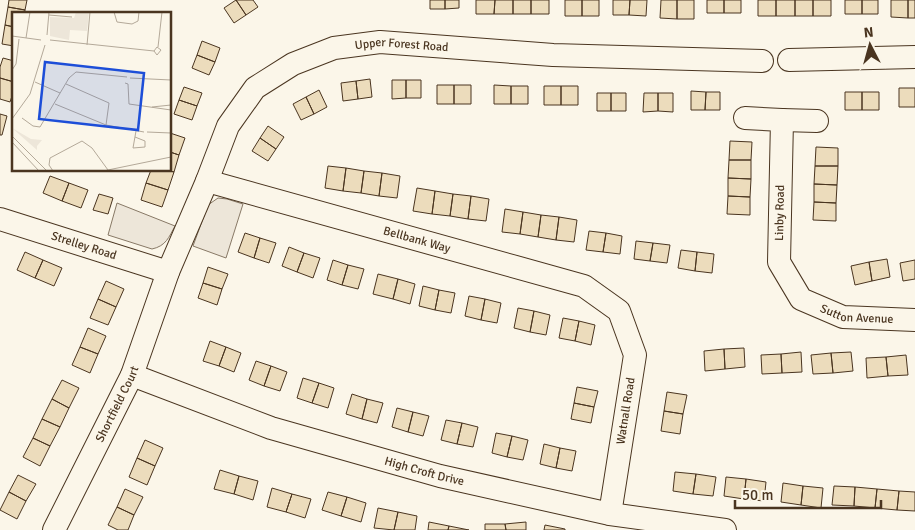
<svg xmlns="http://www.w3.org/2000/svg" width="915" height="530" font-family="Signika,sans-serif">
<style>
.green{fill:#ede6d9;stroke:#887966}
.building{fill:#ecdcbc;stroke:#4a3520}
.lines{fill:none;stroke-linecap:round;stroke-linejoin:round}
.minor-casing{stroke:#4a3520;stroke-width:24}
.minor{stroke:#fbf6e9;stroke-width:22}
.labels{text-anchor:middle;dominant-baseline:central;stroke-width:4;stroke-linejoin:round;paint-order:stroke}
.street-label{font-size:12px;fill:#4a3520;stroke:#fbf6e9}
.inset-road{fill:none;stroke:#b4a999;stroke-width:1}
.view{fill:#1d4ed8;fill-opacity:0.15;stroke:#1d4ed8;stroke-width:2.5}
.inset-edge{fill:none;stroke:#4a3520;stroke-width:2.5}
</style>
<rect width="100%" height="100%" fill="#fbf6e9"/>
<path class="green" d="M218,198L227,199L243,204L226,258L193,246L208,205Z
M117,203L175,226C169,237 166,246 152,249L108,235Z"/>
<path class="building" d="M9,0H27L25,10L8,7Z
M236,0H253L258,7L246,15Z
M236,0L246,15L234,23L224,8Z
M430,0H445V9H430Z
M445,0H459V8L445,9Z
M476,0H495L494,14H476Z
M495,0H513V14H494Z
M513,0H531V14H513Z
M531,0H549V14H531Z
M565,0H582V16H565Z
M582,0H599V16H582Z
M613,0H630L629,15H613Z
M630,0H647L646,16L629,15Z
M661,0H677V19L660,18Z
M677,0H694V19H677Z
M707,0H724V13H707Z
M724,0H741V13H724Z
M758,0H776V16H758Z
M776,0H795V16H776Z
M795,0H813V16H795Z
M813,0H831V16H813Z
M845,0H862V14H845Z
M862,0H878V14H862Z
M891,0H908V18L891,17Z
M908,0H915V18H908Z
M8,7L25,10V14H14V27L5,25Z
M5,25L14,27V46L2,44Z
M202,41L220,48L215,62L197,55Z
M197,55L215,62L209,75L192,68Z
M3,58L14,61V82L0,78V67Z
M0,78L14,82V90L10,102L0,99Z
M370,79L372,97L358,99L356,81Z
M392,80H406V98L392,99Z
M406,80H421V98H406Z
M356,81L358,99L343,101L341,83Z
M437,85H454V104H437Z
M454,85H471V104H454Z
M494,85L511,86V104H494Z
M511,86H528V104H511Z
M544,86H561V105H544Z
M561,86H578V105H561Z
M184,87L202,93L197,106L179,100Z
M899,88H915V107H899Z
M319,90L327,107L314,114L306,97Z
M691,91L706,92L705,110H691Z
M706,92H720V110H705Z
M845,92H862V110H845Z
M862,92H879V110H862Z
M597,93H611V111H597Z
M611,93H626V111H611Z
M644,93H658V111L643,112Z
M658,93H673V112L658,111Z
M306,97L314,114L301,120L293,104Z
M179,100L197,106L192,120L174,114Z
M0,114L7,116L2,135H0Z
M268,126L284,137L276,149L260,138Z
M170,133L185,138L179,155L170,152Z
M260,138L276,149L268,161L252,151Z
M730,141L752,142L751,160H729Z
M816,147L838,148V166H815Z
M170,152L179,155L174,172L166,170H170Z
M729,160H751V179L728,178Z
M328,166L346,168L343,191L325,188Z
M815,166H838L837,185L814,184Z
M346,168L364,171L361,193L343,191Z
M151,170H166L174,172L168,190L146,183Z
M364,171L382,173L379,196L361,193Z
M382,173L400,176L397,198L379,196Z
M50,176L69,183L62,201L43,193Z
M728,178L751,179L750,197L728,196Z
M69,183L88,190L81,208L62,201Z
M146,183L168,190L162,207L141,200Z
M814,184L837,185L836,203L814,202Z
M417,188L435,191L432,214L413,211Z
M435,191L453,194L450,216L432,214Z
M99,194L113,198L108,214L93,210Z
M453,194L471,196L468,219L450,216Z
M471,196L489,199L486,221L468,219Z
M728,196L750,197V215L727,214Z
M814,202L836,203V221L813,220Z
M505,209L523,212L520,234L502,232Z
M523,212L541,215L538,237L520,234Z
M541,215L559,217L556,240L538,237Z
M559,217L577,220L574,242L556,240Z
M589,231L606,233L603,252L586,250Z
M245,233L260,238L254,258L238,252Z
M606,233L622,236L620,254L603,252Z
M260,238L276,243L269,263L254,258Z
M636,241L653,243L650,261L634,259Z
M653,243L670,245L667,263L650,261Z
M289,247L304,253L297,272L282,266Z
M681,250L697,252L695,271L678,268Z
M25,252L43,260L35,278L17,270Z
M697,252L714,254L712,273L695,271Z
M304,253L320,258L313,278L297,272Z
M887,259L890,277L872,281L869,262Z
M43,260L62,268L54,286L35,278Z
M333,260L348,265L342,285L327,280Z
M915,260V279L903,281L900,263Z
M869,262L872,281L855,285L851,266Z
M348,265L364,269L358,289L342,285Z
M208,267L228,274L222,289L203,283Z
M378,274L398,279L393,299L373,294Z
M398,279L415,284L410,304L393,299Z
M106,281L124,289L116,307L98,299Z
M203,283L222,289L217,305L198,298Z
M423,286L439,290L435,310L419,306Z
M439,290L455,293L451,313L435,310Z
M469,296L485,299L481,320L465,316Z
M98,299L116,307L108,325L90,318Z
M485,299L501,303L497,323L481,320Z
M518,308L534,311L530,332L514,328Z
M534,311L550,315L546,335L530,332Z
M563,318L579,321L575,341L559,338Z
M579,321L595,325L591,345L575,341Z
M88,328L106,336L98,354L80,347Z
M210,341L226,347L219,366L203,361Z
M80,347L98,354L90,373L72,365Z
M226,347L241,353L234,372L219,366Z
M744,348L745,367L725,369L724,349Z
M724,349L725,369L705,371L704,351Z
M801,352L802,372L782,373L781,354Z
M851,352L853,371L833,373L831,353Z
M831,353L833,373L813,374L811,355Z
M781,354L782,373L762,374L761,355Z
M906,355L908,375L888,376L886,357Z
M886,357L888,376L867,378L866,358Z
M256,361L271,366L264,386L249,380Z
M271,366L287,372L280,391L264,386Z
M303,378L319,383L312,403L297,398Z
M62,380L79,388L69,408L52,399Z
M319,383L334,388L328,408L312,403Z
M577,387L598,391L594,407L574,403Z
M667,392L687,395L683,414L664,411Z
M352,394L367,399L362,419L346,414Z
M52,399L69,408L60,427L42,419Z
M367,399L383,403L377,423L362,419Z
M574,403L594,407L591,423L571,419Z
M397,408L413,412L408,432L392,427Z
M664,411L683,414L680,434L661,431Z
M413,412L429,416L423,436L408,432Z
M42,419L60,427L50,446L33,438Z
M446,420L462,423L457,444L441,440Z
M462,423L478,427L473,447L457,444Z
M496,433L512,436L507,457L492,453Z
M512,436L528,440L523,460L507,457Z
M33,438L50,446L40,466L23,457Z
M145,440L163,448L155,466L137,458Z
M544,444L560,448L556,468L540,464Z
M560,448L576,451L572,471L556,468Z
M137,458L155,466L147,485L129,477Z
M220,470L239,476L234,494L214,489Z
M675,472L696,474L693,494L673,491Z
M696,474L716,477L713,496L693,494Z
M18,475L36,484L26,501L9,492Z
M239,476L258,481L253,500L234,494Z
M726,477L746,479L744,499L724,496Z
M746,479L766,482L764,501L744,499Z
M783,483L803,486L801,505L781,502Z
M803,486L823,488L821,508L801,505Z
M834,486L855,487L854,506L832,505Z
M855,487L877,489L875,508L854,506Z
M272,488L292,494L286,512L267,507Z
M125,489L143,497L134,515L117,507Z
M877,489L899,491L897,510L875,508Z
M899,491L915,492V511L897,510Z
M9,492L26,501L17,519L0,510Z
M328,492L347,497L341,516L322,510Z
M292,494L311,499L305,518L286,512Z
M347,497L366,503L361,522L341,516Z
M117,507L134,515L128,530H118L108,525Z
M378,508L398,512L394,530L374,528Z
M398,512L417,516L415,530H394Z
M429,522L449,526L448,530H428Z
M526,522V530H506L505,524Z
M485,524H505L506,530H485Z
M545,525L565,529V530H544Z
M449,526L469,530H448Z"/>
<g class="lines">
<defs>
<g id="minor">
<path d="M789,60L915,57"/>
<path id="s1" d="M745,118L782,120L779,262L801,299L843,317L915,320"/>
<path d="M782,120L817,121"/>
<path id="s2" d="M207,181L584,286L619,311L635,355L610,514"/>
<path id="s3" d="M0,219L168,272"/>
<path id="s4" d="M132,375L271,428L440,476L610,514L725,530"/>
<path id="s5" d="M54,530L132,375L168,272L207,181L228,126L255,88L293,64L334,48L380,42L553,55L762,61"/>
</g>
</defs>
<use href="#minor" class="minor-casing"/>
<use href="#minor" class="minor"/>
</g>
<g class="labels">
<g class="street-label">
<text stroke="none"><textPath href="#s5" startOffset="644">Upper Forest Road</textPath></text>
<text transform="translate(780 213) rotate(-89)">Linby Road</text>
<text stroke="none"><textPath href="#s2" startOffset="218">Bellbank Way</textPath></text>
<text stroke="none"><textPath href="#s3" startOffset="88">Strelley Road</textPath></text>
<text stroke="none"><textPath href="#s1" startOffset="281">Sutton Avenue</textPath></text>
<text stroke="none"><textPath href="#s5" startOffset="141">Shortfield Court</textPath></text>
<text transform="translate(626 411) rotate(-81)">Watnall Road</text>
<text stroke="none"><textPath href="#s4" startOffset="308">High Croft Drive</textPath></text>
</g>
</g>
<g transform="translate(12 12)">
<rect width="159" height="159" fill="#fbf6e9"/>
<path d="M64,0H77L75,19L58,18L57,28L38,24V5L62,6Z" fill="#ede6d9"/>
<path d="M0,116L19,127L30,128L25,134V138Z" fill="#ede6d9"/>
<path class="inset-road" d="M102,0L105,10L120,12L126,9L127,0M37,3L60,5M35,23L37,0M0,24L29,28M14,26L18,0M38,28L142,39L145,43L149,38L145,35L142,39M75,33L78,0M146,35L150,0M0,58L4,52L7,27M118,66L159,68M23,70L48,81M113,71L116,72L117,92L159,98M54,72L97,91L94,113M43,92L94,113L132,120M140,95L159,93M10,106L21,114L28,115L57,66L64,60L115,65M0,107L18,82L33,33M135,120L159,121M0,124L35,159M123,125L133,129V135L121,136L124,119M0,130L27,159M41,159L37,153L38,146L70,129L80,136L96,158M91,159L159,145"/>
<path class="view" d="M33,50L132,61L126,118L27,107Z"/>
<rect width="159" height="159" class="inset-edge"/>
</g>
<g transform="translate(870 45) rotate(354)" stroke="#fbf6e9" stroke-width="4" paint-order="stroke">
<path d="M0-4L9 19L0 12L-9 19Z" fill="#4a3520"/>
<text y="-8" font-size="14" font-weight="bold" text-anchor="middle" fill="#4a3520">N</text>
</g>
<path d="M735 500v8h146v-8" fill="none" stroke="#4a3520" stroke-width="2.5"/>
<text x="742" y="500" font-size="15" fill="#4a3520" stroke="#fbf6e9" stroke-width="4" paint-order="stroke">50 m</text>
</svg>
